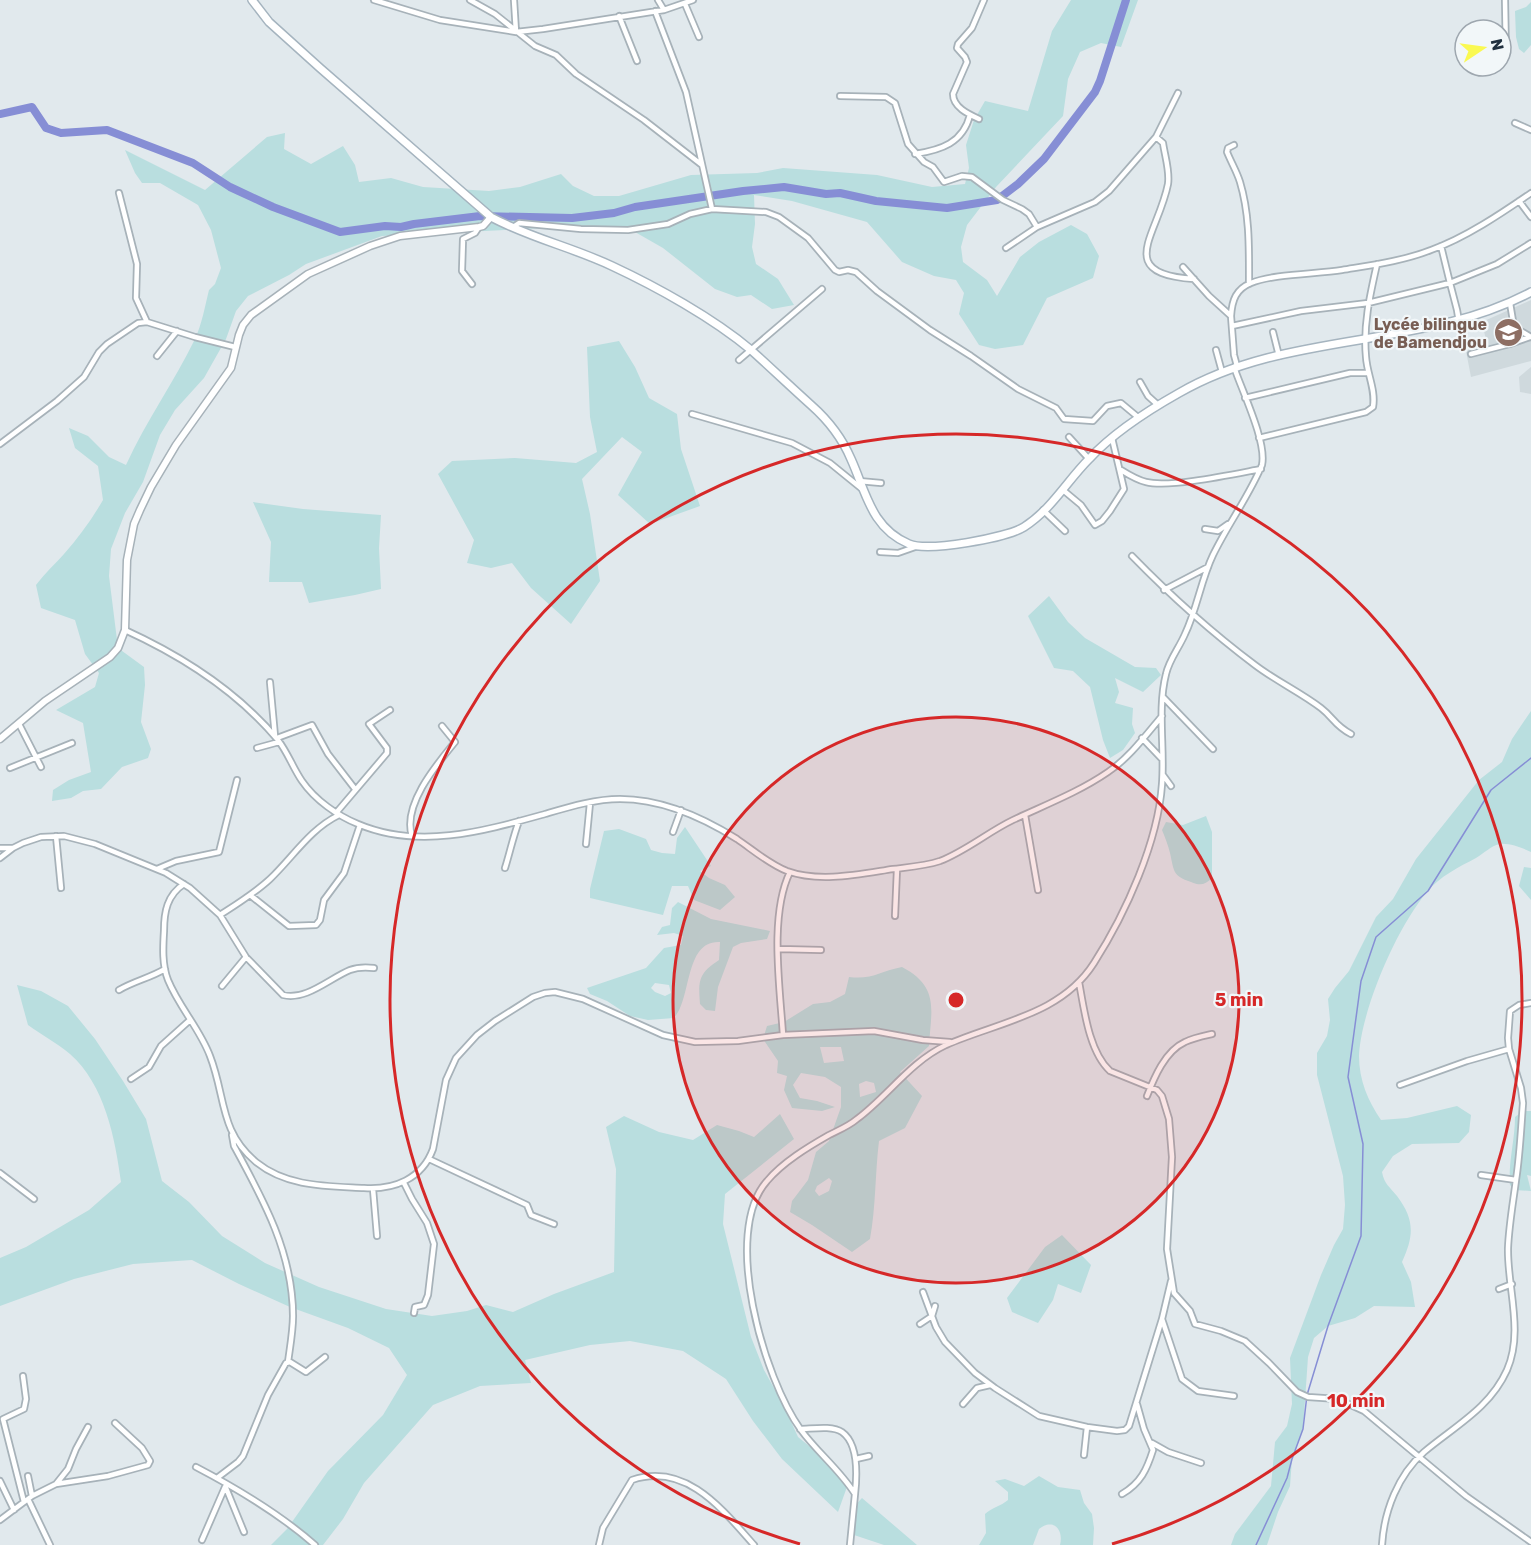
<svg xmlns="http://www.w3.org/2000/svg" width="1531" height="1545" font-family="Rubik,sans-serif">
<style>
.built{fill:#cfd9dd}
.green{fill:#b9dedf;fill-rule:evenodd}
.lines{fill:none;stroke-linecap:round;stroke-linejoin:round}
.stream{stroke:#868ed5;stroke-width:1.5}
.river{stroke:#868ed5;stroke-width:8}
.minor-casing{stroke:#a7b2b9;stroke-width:8}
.tertiary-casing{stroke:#a7b2b9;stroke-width:9}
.secondary-casing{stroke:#a5b4bf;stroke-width:10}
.minor{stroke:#fff;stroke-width:4.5}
.tertiary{stroke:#fff;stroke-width:6}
.secondary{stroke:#fff;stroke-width:7}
.ring{fill:none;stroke:#d62828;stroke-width:3}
.labels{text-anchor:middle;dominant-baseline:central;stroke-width:4.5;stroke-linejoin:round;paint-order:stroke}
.education-label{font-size:16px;font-weight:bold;fill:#785e54;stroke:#f2f7f9;text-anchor:end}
.centre{fill:#d62828;stroke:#f2f7f9;stroke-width:3}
.ring-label{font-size:18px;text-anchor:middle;font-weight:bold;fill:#d62828;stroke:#f2f7f9;stroke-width:4.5;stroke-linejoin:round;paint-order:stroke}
</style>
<rect width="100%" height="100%" fill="#e1e9ed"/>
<path class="built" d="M1531,300V361L1471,377L1465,346L1486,340L1482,322Z
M1531,367V394L1520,392L1519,377Z"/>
<path class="green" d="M1071,0H1138L1121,47L1101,43L1080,52L1068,79L1063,116L996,187L967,225L961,247L963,262L987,280L997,296L1020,257L1039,242L1071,225L1087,234L1099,256L1093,278L1047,298L1023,345L995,349L979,345L959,314L964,293L956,280L934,276L902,262L867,222L792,201L754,195L755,224L752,247L756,264L778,279L794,305L772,309L751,295L737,297L715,289L663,248L635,232L586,226L382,236L306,264L289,275L248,296L236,311L226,339L204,378L175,410L160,435L143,482L125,513L111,549L109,576L118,648L144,667L145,685L141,722L151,749L148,758L122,767L101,789L83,791L71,798L52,801L53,790L69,780L91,772L83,723L56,710L95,687L99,673L85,654L75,620L41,608L36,585C46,572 54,565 64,554C79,537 92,519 103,500L98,466L75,448L69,428L88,436L109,457L126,465C146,421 174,382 195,339C202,324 205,306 209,290L215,284L221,268L211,230L198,205L160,183H142L135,173L125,150L205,190L267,137L285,133L284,149L311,164L343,146L355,165L359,182L391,178L423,187L489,191L520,187L561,174L573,186L594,196H619L691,175L757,173L783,168L877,175L932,187L965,184L969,168L966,145L974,120L985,101L1028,111L1052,31Z
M1531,2V45L1524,53L1519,49L1516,37L1515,11L1526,7Z
M619,341L635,367L649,398L677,414L681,449L700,506L650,524L618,495L642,452L622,437L582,479L590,514L600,581L571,624L531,588L512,563L491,568L467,563L474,540L438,474L452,461L515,458L576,463L597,452L590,417L587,347Z
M253,502L303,509L381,515L379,548L381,589L355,595L309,603L302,582H269L271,542Z
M1049,596L1068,622L1085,638L1135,667L1156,668L1161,675L1143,692L1115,678L1119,692L1115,703L1133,708L1132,724L1135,733L1123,750L1110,758L1103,740L1090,687L1073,671L1054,668L1028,616Z
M1531,711V852C1522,848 1510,843 1500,844C1492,845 1483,854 1476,858C1459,867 1440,876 1427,892C1397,927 1361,1010 1359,1056C1359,1080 1368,1101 1381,1120L1407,1118L1457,1106L1471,1115L1469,1132L1459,1143L1412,1144L1393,1156L1382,1172C1384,1184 1390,1187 1397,1196C1415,1220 1414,1236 1402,1262L1411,1282L1415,1307L1374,1306L1355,1318L1328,1326L1314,1338L1308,1357L1303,1429L1292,1459L1290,1486L1278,1512L1267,1545H1231L1235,1534L1271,1486L1275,1442L1287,1426L1292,1404L1290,1358L1321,1275L1334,1245L1343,1229L1345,1205L1343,1176L1317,1075V1053L1327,1036L1330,1020L1328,999L1335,988L1349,971L1376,917L1393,899L1416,859L1479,780L1502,762L1512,739Z
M1206,816L1212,832V878C1205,885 1200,886 1191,882C1172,876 1174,870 1170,853C1168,845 1165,837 1162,830L1166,822L1183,825Z
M685,827L711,866L700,871L709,878L725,885L735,897L720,910L694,900L688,886H672L663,915L590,898V889L604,831L619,829L646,839L651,850L662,853L675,854L677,838Z
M1524,867L1531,868V900L1519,886Z
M678,902L711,919L770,931L767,939L741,943L733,947L718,987L715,1011L706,1010L700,1004C698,980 699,973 719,960L720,942C684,940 692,999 674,1018L648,1020L630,1016L607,1001L590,994L587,988L646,968L664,948L681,945L683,936L674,933L657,935L662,927L670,925L672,908ZM655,983L669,985L671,993L665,996L655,992L651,988Z
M902,967C940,987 931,1010 929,1046L900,1072L922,1096L905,1128L879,1141C875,1174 876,1206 870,1239L852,1252L812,1225L790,1212L792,1201L808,1180L816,1152L829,1141L841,1107V1087L825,1077L801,1073L793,1085L800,1098L817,1101L835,1107L822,1111L792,1108L784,1090L787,1076L777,1073L778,1061L763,1039L767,1026L784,1022L813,1004L830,1002L845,994L849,977C872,980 881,971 902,967ZM820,1047H841L844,1061L824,1063ZM866,1081L874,1083L876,1092L860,1097L859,1084ZM829,1178L832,1181L829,1191L819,1196L815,1191L817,1186Z
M17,985L41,991L68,1006L95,1039L123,1081L146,1119L162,1181L189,1202L222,1236L265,1263L319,1287L386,1309L432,1316L467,1311L486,1305L513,1312L554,1294L614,1272L616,1169L606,1127L624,1116L659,1132L693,1140L717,1125L739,1131L754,1137L780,1114L794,1139L725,1194L723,1224L751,1337L764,1370L784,1406L798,1437L819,1454L848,1484L838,1512L782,1459L753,1421L726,1379L683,1351L630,1341L590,1345L525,1360L531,1383L480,1386L433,1405L364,1483L343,1519L323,1545H271L287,1529L328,1471L383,1415L407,1375L389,1348L348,1328L290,1307L239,1284L192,1260L133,1264L74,1279L0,1306V1258L26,1247L89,1210L121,1182C115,1138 105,1085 70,1054C57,1043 42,1035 28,1025Z
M1523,1111H1531V1176L1527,1175L1531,1191L1515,1190L1510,1185C1508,1162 1515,1140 1515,1117Z
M1062,1235L1091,1265L1081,1293L1058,1284L1053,1300L1038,1323L1012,1312L1007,1298L1045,1247Z
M1039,1476L1058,1487L1080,1490L1084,1503L1092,1514L1094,1528L1093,1545H1060C1064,1529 1053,1518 1039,1529L1033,1545H979L986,1533L985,1514C991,1508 1001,1506 1008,1500V1492L995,1481L1005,1479L1024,1486Z
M862,1498L917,1545H884L854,1535C850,1518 850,1510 862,1498Z"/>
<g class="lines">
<path class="stream" d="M1256,1545L1287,1478L1292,1459L1303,1429L1307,1395L1328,1326L1361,1236L1363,1144L1348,1077L1361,981L1376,937L1428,891L1491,790L1531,758"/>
<path class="river" d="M0,114L32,107L46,128L61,133L107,130L193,163L230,187L273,207L340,232L385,226L401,227L414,224L480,216L572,218L614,213L635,207L743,191L784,187L826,194L840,193L876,201L947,208L997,200L1018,184L1044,159L1095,92L1100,81L1126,0"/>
<defs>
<path id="minor" d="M374,0L440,20L516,32L543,29L664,10L693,0
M470,0L495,14L535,46L556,55L576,74L644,120L702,165
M514,0L516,32
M658,0L664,10
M1505,0L1506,55
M685,4L699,37
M655,11L686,92L712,209
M619,16L637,61
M840,96L886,97L895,103L908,144L924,162L933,167L944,182L962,176L972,177L1003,200L1022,209L1029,214L1037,227
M979,119C968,114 953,107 953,94L967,62L965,57L957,48L958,44L972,28L984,0
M1515,123L1531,130
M1156,137L1163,143C1165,157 1170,171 1168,184C1158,235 1113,274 1194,279
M1234,145L1228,148L1227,152C1231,162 1237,172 1240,182C1250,215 1249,250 1249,284
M915,154C941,150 963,143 970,115
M119,193L137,264L136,298L147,322
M1519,201L1531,217
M513,227L519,223L581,229L628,230L668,224L690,214L712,209L766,212L779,217L808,238L835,270L839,272L848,270L856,272L877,291L930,330L971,356L1018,389L1056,408L1064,419L1093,421L1107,406L1121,403L1139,418
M1006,248L1037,227L1095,202L1109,191L1156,137L1178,93
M1183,267L1209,296L1231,316L1234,355L1237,366
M472,284L462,271L463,239L475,233L479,227
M1231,316C1232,300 1236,289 1251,283C1273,274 1316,274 1342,270C1372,265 1403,261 1431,250C1465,238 1502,213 1531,193
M1232,326L1301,311L1368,303L1450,283L1441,246
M1514,327L1531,337
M1273,332L1279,356
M1510,344L1530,337
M1463,345L1457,310L1450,283L1497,264L1531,243
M1216,350L1222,372
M1471,354L1510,344L1514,327L1510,303
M157,356L177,331
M739,360L822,289
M1140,382L1148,396L1158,405
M1245,398L1350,373H1368
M692,414L792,443L830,463L862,489
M1069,437L1089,459
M1259,438L1366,412L1373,407C1376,390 1367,374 1366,357C1363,325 1370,295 1377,264
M0,444L57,401L84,377L99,352L107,344L138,323L147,322L195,337L235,347
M1121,470C1129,475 1137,480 1146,482C1170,488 1234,474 1261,469
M859,481L881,483
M1063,490L1081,505L1095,525L1102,521L1110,511L1124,489L1112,438
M1043,510L1065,531
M1205,529L1218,531L1228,524
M880,552L898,553L918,546
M1132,556C1171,596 1211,632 1255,665C1276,681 1300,692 1321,708C1334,718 1334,725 1351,734
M1164,590L1208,567
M125,630C182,656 237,691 278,740C288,753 293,768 302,781C315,800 338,816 358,824C419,850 484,831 545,814C569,807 595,799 620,799C663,799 702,817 737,839C753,850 769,864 787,871C820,883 860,874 893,869C909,867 925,866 940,861C966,851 988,832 1013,820C1045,805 1079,792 1108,772C1129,758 1146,735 1162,716
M270,682L275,736
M1163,697L1213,749
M19,724L41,767
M277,738L312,725L328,754L355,789
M1142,738L1161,758
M257,748L279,742
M10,768L72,743
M1163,775L1171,786
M336,813L387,753V748L369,724L390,710
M1025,815L1038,890
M673,832L681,810
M56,836L61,888
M412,836C402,805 437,764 455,742L442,726
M586,844L590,803
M0,848H12
M0,858L13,848L23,843L41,837L64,836L95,844L166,873L190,888L220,915L246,957L283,995C306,1001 330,978 350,970C358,967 366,967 374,968
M505,868C510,852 513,837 519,821
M157,869L176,861L219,852L237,780
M184,884C167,895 164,912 164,931C163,947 162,965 168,980C179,1007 200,1029 210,1056C226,1097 219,1131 256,1162C287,1187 326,1186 364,1188C394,1190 422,1179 433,1149L446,1080L456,1058L477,1035L495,1021L533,997L545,993L555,992L583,999L663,1035L695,1042L738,1041L783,1035L874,1031L923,1040L950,1042
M250,895L289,926L316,925L320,920L324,900L344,873L360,825
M220,915C237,904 255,893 270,879C293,857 310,829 339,815
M895,916L897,869
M779,949L821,950
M1079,982C1084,1009 1089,1052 1110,1071L1157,1090L1162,1096L1169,1119L1172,1157L1167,1249L1174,1293L1190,1311L1195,1324L1221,1331L1245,1341L1269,1363L1297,1392L1308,1397L1338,1399L1364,1411L1466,1496L1531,1542
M222,986L246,957
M119,990C134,981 150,978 165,969
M783,1035C780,988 769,915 790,872
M131,1079L149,1067L161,1046L190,1020
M1400,1085L1467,1061L1509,1049L1508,1038L1510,1011L1519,1005L1531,1003
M1147,1096C1154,1078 1165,1051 1185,1042C1193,1038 1203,1036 1212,1034
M232,1135L234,1146C263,1199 293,1253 293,1316C293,1331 290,1347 288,1362
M429,1159L527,1205L531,1215L554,1224
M0,1173L34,1199
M1481,1175L1516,1180
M404,1183L412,1199L427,1223L434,1244L428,1295L424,1305L415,1307L414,1313
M373,1189L377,1236
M1499,1289L1512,1284
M923,1292L936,1327L945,1342L975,1373L995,1388L1039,1416L1087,1427L1117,1431L1125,1430L1129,1426L1162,1319L1171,1281
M1162,1319L1182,1379L1198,1391L1234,1396
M920,1324L932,1316L935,1306
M23,1376L26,1399L24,1409L3,1419L24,1502
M963,1404L977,1388L990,1385
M800,1429C811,1429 832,1425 842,1432C859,1444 857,1476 855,1494
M1152,1443L1168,1452L1201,1463
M1084,1455L1087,1427
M856,1459L869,1456
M196,1467C238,1489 280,1514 315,1545
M28,1476L32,1496
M217,1478L238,1462L243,1456L268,1395L286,1363L290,1362L306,1372L325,1357
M0,1481L14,1510
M56,1484L108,1476L148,1465L150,1461L142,1448L115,1423
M226,1488L244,1532
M1122,1494C1141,1483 1147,1469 1153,1450L1144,1429L1137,1404
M28,1499L50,1545
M0,1520L32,1496L56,1484L68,1469L76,1449L88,1427
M202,1540L225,1487
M599,1545L603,1528L632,1480C686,1462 722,1509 754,1545
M850,1545L855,1494C840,1470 817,1452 801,1430C764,1379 721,1233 767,1181C783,1162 808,1147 829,1135C839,1130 849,1126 857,1119C888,1096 910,1062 946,1045C998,1022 1061,1015 1094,963C1126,913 1158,842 1162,784C1165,748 1157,710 1166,674C1169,660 1179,648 1185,634C1197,609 1201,580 1213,555C1228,524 1249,496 1262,465C1267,442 1242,391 1234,367
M1382,1545C1384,1511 1398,1475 1424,1452C1455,1426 1490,1408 1507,1370C1524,1332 1507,1286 1508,1248C1509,1225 1513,1203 1516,1180C1520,1154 1521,1129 1523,1103L1521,1088L1509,1049"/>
<path id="tertiary" d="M0,739L45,701L110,657L118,648L125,630L127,560L134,524L140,510L151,487L176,445L231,368L239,335L243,325L251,315L308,274L370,246L400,236L479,227L483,226L491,217"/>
<path id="secondary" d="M252,0L269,22L320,68L491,217C530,238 572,247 612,266C657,287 713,318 751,350C771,368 791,387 811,405C828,420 842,438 851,459C866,492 871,528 909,544C929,552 1006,538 1024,527C1051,510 1067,481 1089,459C1114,432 1147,411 1179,393C1287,330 1422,350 1531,292"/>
</defs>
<use href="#minor" class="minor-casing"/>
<use href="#tertiary" class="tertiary-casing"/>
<use href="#secondary" class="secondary-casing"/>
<use href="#minor" class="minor"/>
<use href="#tertiary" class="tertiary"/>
<use href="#secondary" class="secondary"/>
</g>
<circle cx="956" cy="1000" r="283" fill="#d62828" fill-opacity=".12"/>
<g class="ring">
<circle cx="956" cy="1000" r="283"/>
<path d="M800 1544A566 566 0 1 1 1112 1544"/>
</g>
<defs>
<symbol id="school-disc" viewBox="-11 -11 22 22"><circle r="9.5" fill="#8d6e63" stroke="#f2f7f9"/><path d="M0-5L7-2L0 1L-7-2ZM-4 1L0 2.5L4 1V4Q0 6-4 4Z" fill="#fff"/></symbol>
</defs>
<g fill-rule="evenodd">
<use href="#school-disc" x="1492" y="316" width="33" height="33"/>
</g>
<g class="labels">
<g class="education-label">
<text x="1487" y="324">Lycée bilingue<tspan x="1487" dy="18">de Bamendjou</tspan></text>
</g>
</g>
<circle cx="956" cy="1000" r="9" class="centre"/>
<g class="ring-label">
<text x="1239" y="1006">5 min</text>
<text x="1356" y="1407">10 min</text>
</g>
<g transform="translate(1483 48) rotate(77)"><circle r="28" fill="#f2f7f9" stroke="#9ea7af" stroke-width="1.5"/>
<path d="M0-4.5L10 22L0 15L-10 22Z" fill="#faf952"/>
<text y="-9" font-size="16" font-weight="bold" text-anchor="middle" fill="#20303f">N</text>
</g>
</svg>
